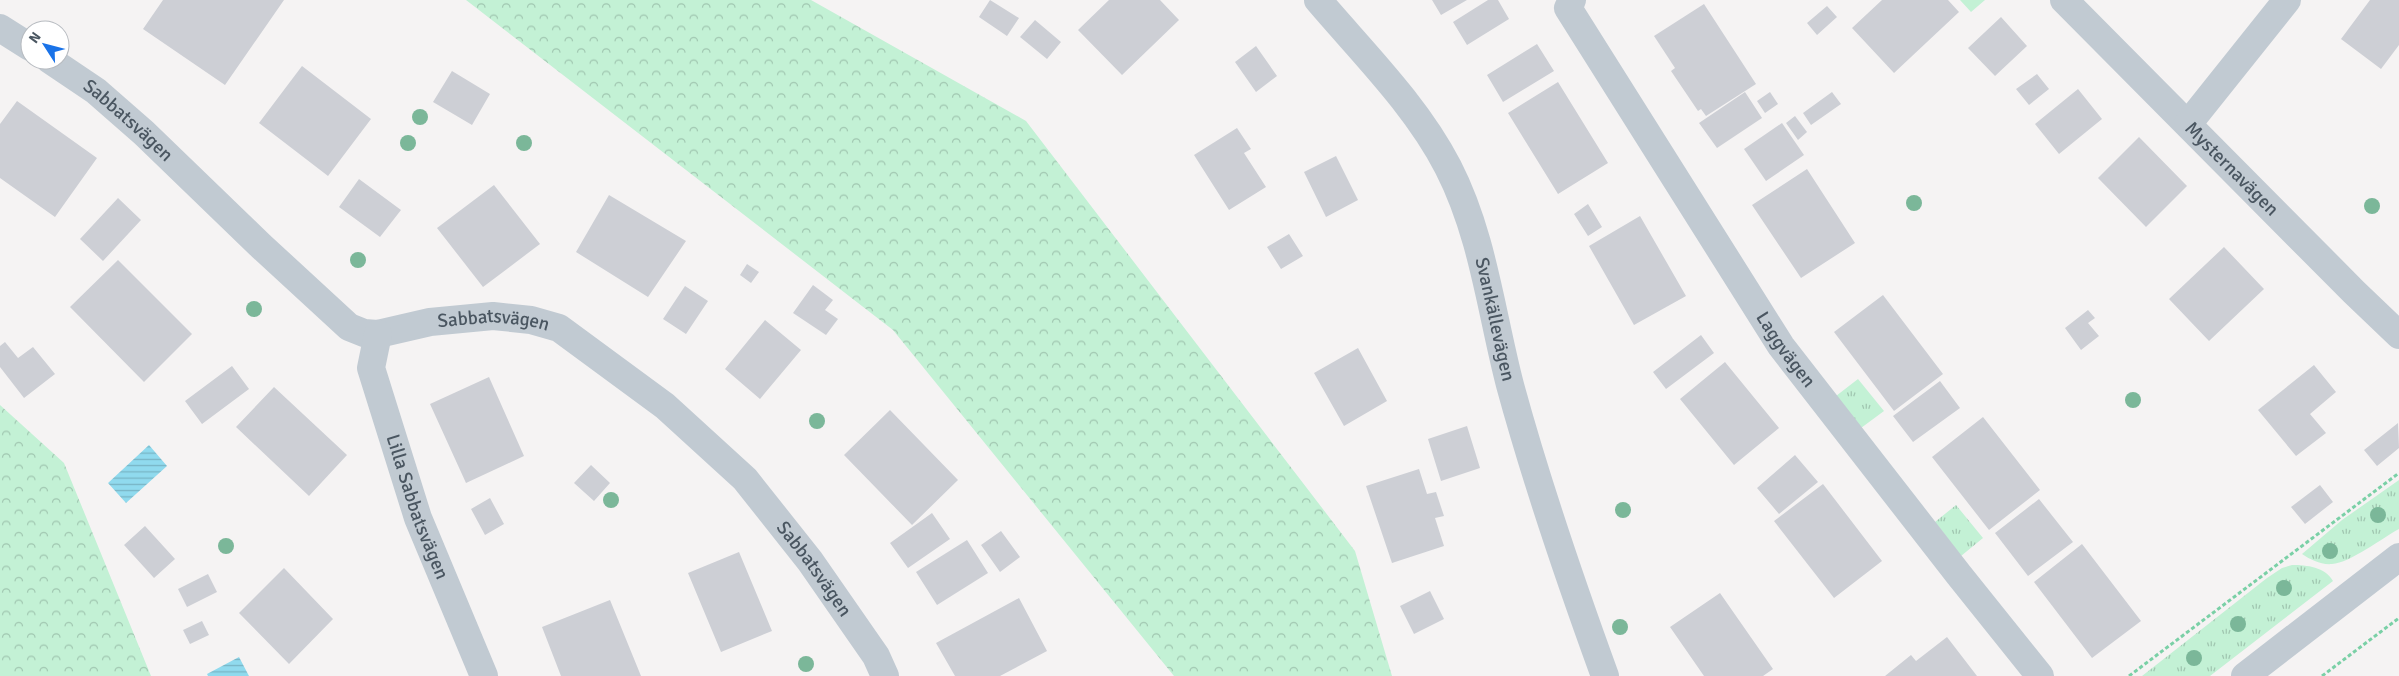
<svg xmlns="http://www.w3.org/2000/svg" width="2399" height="676" font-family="Signika,sans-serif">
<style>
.grass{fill:url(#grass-tufts)}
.forest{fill:url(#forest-crowns)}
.water{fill:url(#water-rules)}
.building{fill:#cdcfd5}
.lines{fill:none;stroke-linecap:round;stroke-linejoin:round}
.path{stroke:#7ad0a6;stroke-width:3;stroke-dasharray:4 2.5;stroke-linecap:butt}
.minor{stroke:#c1cad2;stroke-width:28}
.tree{fill:#7bb799}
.labels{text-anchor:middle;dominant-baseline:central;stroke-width:4;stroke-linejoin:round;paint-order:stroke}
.street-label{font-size:19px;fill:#4a5661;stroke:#fff}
</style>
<defs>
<pattern id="grass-tufts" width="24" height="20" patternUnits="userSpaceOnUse" patternTransform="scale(1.25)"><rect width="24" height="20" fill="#c3f1d5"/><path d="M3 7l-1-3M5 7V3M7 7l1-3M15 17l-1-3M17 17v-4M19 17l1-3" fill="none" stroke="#a0c6b0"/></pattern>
<pattern id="forest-crowns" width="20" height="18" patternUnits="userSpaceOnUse" patternTransform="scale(1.25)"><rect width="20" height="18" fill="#c3f1d5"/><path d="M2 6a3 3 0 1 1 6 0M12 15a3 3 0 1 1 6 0" fill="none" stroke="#a0c6b0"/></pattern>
<pattern id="water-rules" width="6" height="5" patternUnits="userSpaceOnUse" patternTransform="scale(1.25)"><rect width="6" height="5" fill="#90daee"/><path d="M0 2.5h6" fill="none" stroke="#78b4c4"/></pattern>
</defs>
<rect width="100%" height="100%" fill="#f5f3f3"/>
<path class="grass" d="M1960,0H1985L1971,12Z
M1858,379L1884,411L1861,428L1836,396Z
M2399,480V529C2382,538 2350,563 2332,564C2321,565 2311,560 2302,554L2342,520Z
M1956,505L1983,538L1961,556L1935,522Z
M2292,565C2307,565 2325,567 2333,581L2210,676H2142L2267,578L2282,568Z"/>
<path class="forest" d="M466,0H811L1026,121L1355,551L1392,676H1174L893,330Z
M0,405L64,463L151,676H0Z"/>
<path class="water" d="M149,445L167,466L126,503L108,483Z
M239,657L249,676H208L207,674Z"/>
<path class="building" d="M163,0H284L225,85L143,29Z
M990,0L1019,18L1007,36L979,17Z
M1109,0H1160L1179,20L1122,75L1078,30Z
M1432,0H1467L1441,15Z
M1488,0H1498L1509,19L1467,45L1453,22Z
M1882,0H1948L1959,12L1894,73L1852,28Z
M2370,0H2399V45L2381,69L2341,39Z
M1704,4L1756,84L1706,116L1701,109L1698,111L1671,71L1675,68L1654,36Z
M1827,6L1837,17L1817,35L1807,23Z
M2001,17L2027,46L1995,76L1968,48Z
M1035,20L1061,42L1047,59L1020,37Z
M1537,44L1554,71L1503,102L1487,75Z
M1256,46L1277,76L1256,92L1235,62Z
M302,66L371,119L328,176L259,123Z
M452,71L490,94L472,125L433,102Z
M2037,74L2049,89L2029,105L2016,89Z
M1558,82L1608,163L1558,194L1508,113Z
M2078,89L2102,119L2059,154L2035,124Z
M1745,92L1762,118L1717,148L1699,123Z
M1770,92L1778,104L1765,113L1757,101Z
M1832,92L1841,104L1811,125L1803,113Z
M17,101L97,158L55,217L0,178V124Z
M1795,116L1807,132L1798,140L1786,123Z
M1782,123L1804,155L1766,181L1744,149Z
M1237,128L1251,149L1244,153L1266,187L1229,210L1194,155Z
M2139,137L2187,186L2146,227L2098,178Z
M1336,156L1358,200L1326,217L1304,172Z
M1807,169L1855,243L1801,278L1752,205Z
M359,179L401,210L380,237L339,207Z
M494,185L540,244L483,287L437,228Z
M609,195L686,241L648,297L576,252Z
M118,198L141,220L103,261L80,239Z
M1588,204L1602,227L1588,236L1574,214Z
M1640,216L1686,296L1634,325L1589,246Z
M1289,234L1303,256L1281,269L1267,247Z
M2224,247L2264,289L2209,341L2169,299Z
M118,260L192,334L144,382L70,307Z
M747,264L759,272L751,283L740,275Z
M813,285L833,300L825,310L838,319L826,335L793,313Z
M685,286L708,301L686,334L663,319Z
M1883,295L1943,374L1894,411L1834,332Z
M2088,310L2095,318L2088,323L2099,336L2081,350L2065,328Z
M765,320L801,350L760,399L725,369Z
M1701,335L1714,353L1666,389L1653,372Z
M5,342L18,358L33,347L55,374L24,398L0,367V346Z
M1358,348L1387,401L1344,426L1314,373Z
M1725,362L1779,428L1734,465L1680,399Z
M2314,365L2336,392L2310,414L2326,433L2296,456L2258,410Z
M232,366L249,389L202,424L185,401Z
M489,377L524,456L466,483L430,404Z
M1940,381L1960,408L1913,442L1893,416Z
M274,387L347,455L309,496L236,427Z
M890,410L958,480L912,525L844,455Z
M1983,417L2040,490L1989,530L1932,457Z
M2398,423L2399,448L2377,466L2364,450Z
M1467,426L1480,468L1441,481L1428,439Z
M1795,455L1818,482L1779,514L1757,488Z
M591,465L610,483L594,501L574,483Z
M1419,469L1427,494L1436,492L1444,516L1435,518L1444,546L1392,563L1366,486Z
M1823,484L1882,561L1834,598L1774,521Z
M2320,485L2333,502L2305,524L2291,507Z
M490,498L504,524L485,535L471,509Z
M2039,499L2073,542L2028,576L1995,533Z
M932,513L950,539L908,568L890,543Z
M145,526L175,559L154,578L124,545Z
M1001,531L1020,557L1000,572L981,545Z
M967,540L988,573L937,605L916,572Z
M2082,544L2141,621L2092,658L2034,582Z
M739,552L772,631L721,652L688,573Z
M284,568L333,619L289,664L239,613Z
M208,574L217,592L187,607L178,589Z
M1430,591L1444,619L1414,634L1400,606Z
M1720,593L1773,669L1763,676H1704L1670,627Z
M1019,598L1047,651L1000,676H955L936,643Z
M610,600L641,676H561L542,627Z
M202,621L209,635L190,644L183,630Z
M1947,637L1977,676H1885L1911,655L1916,661Z"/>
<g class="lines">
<path class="path" d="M2129,676L2399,473
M2322,676L2399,618"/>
<g class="minor">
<path id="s1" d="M1318,0C1363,53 1416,105 1448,167C1483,235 1491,312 1510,385C1537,484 1570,580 1605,676"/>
<path id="s2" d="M1572,0L1568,8L1781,346L1959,575L2040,676"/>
<path id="s3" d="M2064,0L2354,292L2399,335"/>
<path d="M0,28L30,47"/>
<path id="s4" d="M50,60L96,91L144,133L261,246L349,327L364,333L378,334L430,322L493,316L531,320L559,328L665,406L745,479L810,561L876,656L885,676"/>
<path d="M2188,124L2287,0"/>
<path id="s5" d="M378,334L371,368L418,518L484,676"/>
<path d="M2245,676L2399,557"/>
</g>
</g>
<g class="tree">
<circle cx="420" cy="117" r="8"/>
<circle cx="408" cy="143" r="8"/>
<circle cx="524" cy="143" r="8"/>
<circle cx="1914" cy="203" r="8"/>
<circle cx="2372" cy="206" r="8"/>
<circle cx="358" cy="260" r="8"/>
<circle cx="254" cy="309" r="8"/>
<circle cx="2133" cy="400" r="8"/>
<circle cx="817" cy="421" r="8"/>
<circle cx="611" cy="500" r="8"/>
<circle cx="1623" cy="510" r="8"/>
<circle cx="2378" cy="515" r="8"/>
<circle cx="226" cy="546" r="8"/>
<circle cx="2330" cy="551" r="8"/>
<circle cx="2284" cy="588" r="8"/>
<circle cx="2238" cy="624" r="8"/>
<circle cx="1620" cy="627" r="8"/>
<circle cx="2194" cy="658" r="8"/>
<circle cx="806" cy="664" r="8"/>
</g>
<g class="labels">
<g class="street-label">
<text stroke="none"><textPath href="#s4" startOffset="99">Sabbatsvägen</textPath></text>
<text stroke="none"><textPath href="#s3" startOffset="238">Mysternavägen</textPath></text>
<text stroke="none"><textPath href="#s1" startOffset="372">Svankällevägen</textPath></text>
<text stroke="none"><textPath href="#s4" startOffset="549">Sabbatsvägen</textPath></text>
<text stroke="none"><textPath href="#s2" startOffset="414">Laggvägen</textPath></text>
<text stroke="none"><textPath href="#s5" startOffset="181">Lilla Sabbatsvägen</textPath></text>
<text stroke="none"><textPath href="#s4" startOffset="969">Sabbatsvägen</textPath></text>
</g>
</g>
<g transform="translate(45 45) rotate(306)"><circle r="24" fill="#ffffff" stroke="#b7bbc0"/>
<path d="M0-4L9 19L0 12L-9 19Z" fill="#1a73e8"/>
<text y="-8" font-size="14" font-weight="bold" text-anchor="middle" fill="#4a5661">N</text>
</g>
</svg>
